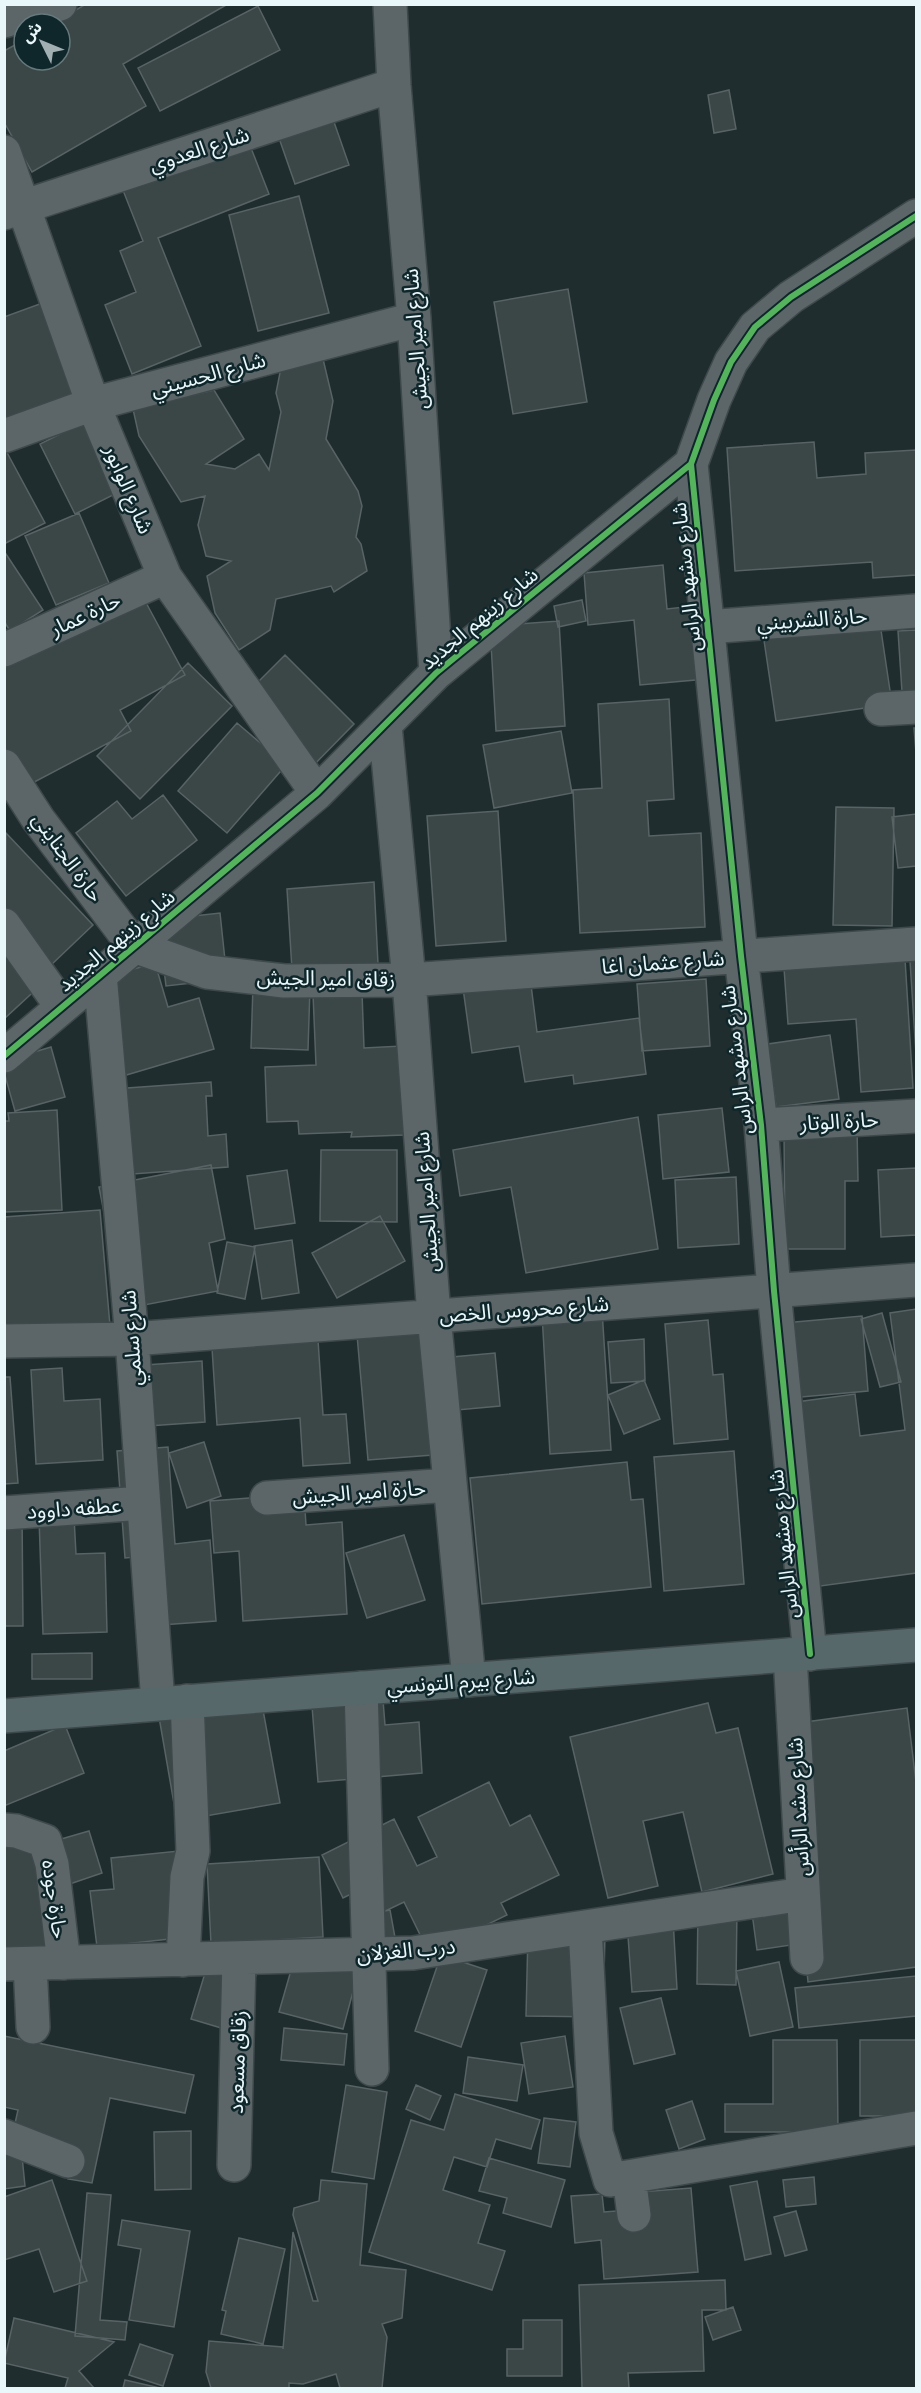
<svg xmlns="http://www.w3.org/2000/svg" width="921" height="2393" font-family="'Zilla Slab','Noto Sans Arabic',serif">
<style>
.building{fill:#3b4647;stroke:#586365;stroke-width:1.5}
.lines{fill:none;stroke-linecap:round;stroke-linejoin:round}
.street-casing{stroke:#3e494c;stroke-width:36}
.primary-casing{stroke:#3e494c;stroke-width:36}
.street{stroke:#5c6668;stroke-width:33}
.primary{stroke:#57686a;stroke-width:33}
.cycleway-casing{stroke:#0f272b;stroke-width:10}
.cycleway{stroke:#56b35d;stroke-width:6}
.labels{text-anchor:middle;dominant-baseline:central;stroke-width:5;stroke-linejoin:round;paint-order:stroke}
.street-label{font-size:21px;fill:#e9f7fa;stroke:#0f272b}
</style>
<rect width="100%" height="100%" fill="#1f2d2f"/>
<path class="building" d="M86,4H228L123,64L146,106L32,172L4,122V51L24,40V60H60V24H52Z
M258,6L280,50L160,111L138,68Z
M729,90L736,129L714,133L708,95Z
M326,99L349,165L295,184L272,118Z
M242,125L269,194L158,238L201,346L132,374L105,305L136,292L120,251L143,241L117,175Z
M299,196L329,313L258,331L229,215Z
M568,289L587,402L513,414L494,302Z
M48,301L81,393L4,421V317Z
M284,352L323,359L333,401L326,439L358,491L362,506L356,537L361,544L367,571L334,592L331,586L276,599L270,630L239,650L215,613L207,576L231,561L206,556L198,525L205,496L181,502L139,436L133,409L214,390L244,439L206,464L235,469L259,454L269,470L281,412L276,393Z
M88,420L123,490L75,514L40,444Z
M814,442L817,478L866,474L865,453L916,450V575L873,578L872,562L735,571L727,448Z
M4,447L45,523L4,544Z
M79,513L109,583L56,605L25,536Z
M4,551L43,610L10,631L4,621Z
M663,565L667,609L711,604L718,678L640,685L634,620L588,625L584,573Z
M137,586L185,675L120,710L131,731L23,788L4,754V658Z
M582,600L586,621L558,627L554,606Z
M878,610L892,704L776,721L762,627Z
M559,621L565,726L496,731L490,626Z
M916,630V691L902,692L898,631Z
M285,655L354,724L304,775L253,687Z
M188,663L232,706L140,799L97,756Z
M669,699L674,799L647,801L649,836L701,833L705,927L580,933L573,790L602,788L598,704Z
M237,723L286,765L227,833L178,791Z
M914,728H916V753Z
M561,731L572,793L494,808L483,745Z
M163,795L197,840L126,896L76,833L117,801L132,819Z
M836,807L894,808L892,926L833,925Z
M498,811L506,941L436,946L427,816Z
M916,814V866L898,868L892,817Z
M6,833L93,925L50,966L55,972L4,1019Z
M374,882L378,964L292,970L287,889Z
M220,913L227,979L166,986L158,920Z
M905,959L913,1088L861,1092L856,1019L788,1024L784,968Z
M910,961H916V1054Z
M155,963L168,1007L199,998L214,1049L113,1079L85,983Z
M530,977L537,1032L639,1018L646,1074L574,1084L573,1075L525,1082L519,1046L472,1053L463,988Z
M706,979L710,1046L642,1051L637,984Z
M253,985L310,987L308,1050L251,1048Z
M362,992L364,1048L402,1046L404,1135L351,1137L352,1132L299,1134L298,1121L267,1122L265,1067L316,1065L313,994Z
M830,1035L839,1099L776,1107L768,1044Z
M51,1047L65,1097L15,1111L4,1072V1061Z
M211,1082L212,1096H206L208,1136L226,1134L228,1167L105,1176L99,1090Z
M722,1108L729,1172L663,1179L658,1115Z
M57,1110L62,1210L4,1212V1121H9L8,1113Z
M638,1117L658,1249L526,1273L511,1187L460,1196L453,1150Z
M857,1128L858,1181H845V1249H785L784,1129Z
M321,1150H397V1222L320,1221Z
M211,1165L225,1239L209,1243L218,1291L139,1306L109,1238L99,1187Z
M916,1168V1235L881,1237L878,1170Z
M287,1170L295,1223L255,1229L247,1176Z
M736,1177L739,1244L678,1248L675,1180Z
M100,1210L110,1326L4,1335V1217Z
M380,1216L405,1261L337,1298L312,1253Z
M292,1240L299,1293L262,1299L254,1246Z
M227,1242L255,1247L245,1299L217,1293Z
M916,1309V1573L813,1587L789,1403L855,1394L860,1436L905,1430L890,1313Z
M602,1310L611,1450L550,1454L542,1314Z
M882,1313L901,1382L880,1387L861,1319Z
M862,1316L868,1391L790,1398L784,1323Z
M708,1320L713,1375L723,1374L728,1439L674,1444L665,1324Z
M422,1329L433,1455L368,1460L357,1335Z
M644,1339L645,1381L611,1383L608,1342Z
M318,1340L323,1415L346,1414L350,1463L303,1466L300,1418L217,1425L212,1348Z
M495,1353L500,1406L457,1410L452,1357Z
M202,1361L205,1422L148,1426L145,1365Z
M62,1368L64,1401L100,1399L103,1460L36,1464L31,1370Z
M4,1377H10L18,1483L4,1484Z
M644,1380L660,1419L624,1434L608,1395Z
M204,1442L221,1496L187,1508L169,1453Z
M168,1447L175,1544L210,1540L216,1621L161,1625L156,1555L125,1558L117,1451Z
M734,1451L744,1584L664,1591L654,1457Z
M627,1462L631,1500L643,1499L651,1587L482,1604L470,1478Z
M304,1494L306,1525L342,1522L347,1614L243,1621L239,1551L214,1553L210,1501Z
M22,1510L23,1626H4V1511Z
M74,1517L76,1554L105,1553L107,1632L43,1634L39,1518Z
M404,1535L425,1600L367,1618L346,1553Z
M92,1653V1679H32V1654Z
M261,1699L280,1803L177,1821L159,1717Z
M383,1700L385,1725L419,1722L422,1773L318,1782L312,1706Z
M708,1703L716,1733L738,1728L773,1874L702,1892L683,1812L643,1821L658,1886L608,1898L570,1737Z
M907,1708L916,1782V1967L808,1982L804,1943L757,1950L750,1898L805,1891L784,1725Z
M65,1725L84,1773L4,1806V1751Z
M489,1782L510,1826L530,1815L559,1875L501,1903L507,1915L429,1953L404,1902L377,1915L363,1888L343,1898L322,1855L394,1819L417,1866L437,1857L418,1817Z
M89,1831L102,1873L58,1888L74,1939L7,1961L4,1955V1833L44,1844Z
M179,1851L188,1937L97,1947L90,1891L114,1889L111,1858Z
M319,1857L323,1937L211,1944L207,1864Z
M698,1908L737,1909L736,1985L697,1984Z
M390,1910L396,1943L370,1948L365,1915Z
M673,1919L677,1989L632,1992L627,1922Z
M528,1933L605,1934L603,2017L526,2016Z
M296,1953L359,1969L343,2029L279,2012Z
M441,1955L487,1970L461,2047L415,2031Z
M209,1960L256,1975L238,2033L191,2019Z
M779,1962L793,2027L750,2036L736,1971Z
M916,1976V2016L799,2028L795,1988Z
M661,1998L675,2054L634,2064L620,2008Z
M284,2028L347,2034L344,2065L281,2060Z
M4,2036L194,2075L185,2113L110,2098L92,2183L68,2179L72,2160L10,2146L18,2110L4,2107Z
M565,2036L573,2087L529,2094L521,2043Z
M773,2040H837L838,2132H725V2104H773Z
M860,2040H916V2116H860Z
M468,2057L523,2065L517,2101L463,2093Z
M346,2085L387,2092L374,2179L332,2172Z
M416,2085L441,2096L430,2120L406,2109Z
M455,2094L540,2120L531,2149L496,2139L487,2167L454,2157L443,2190L490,2205L478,2243L505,2251L492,2290L369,2252L411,2120L444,2130Z
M692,2101L705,2139L679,2149L666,2110Z
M544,2118L576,2122L570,2167L538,2163Z
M191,2131V2189L155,2190L154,2132Z
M21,2146L25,2186L4,2189V2148Z
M489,2158L565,2180L551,2227L503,2213L507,2198L479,2191Z
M814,2177L816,2204L786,2207L783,2180Z
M52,2180L87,2281L54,2292L39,2249L4,2260V2197Z
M321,2180L367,2184L360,2265L406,2270L402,2318L382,2324L387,2337L382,2388H340L336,2374L303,2384L289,2383V2388H211L206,2372L209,2341L283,2347V2349L293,2232L313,2301H318L293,2215L294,2208L319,2201Z
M757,2181L771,2254L745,2260L730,2186Z
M691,2188L698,2272L604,2279L601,2240L575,2243L571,2196L602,2194L604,2212L642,2209L640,2192Z
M87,2193L111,2195L100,2320L127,2322L125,2340L75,2336Z
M796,2211L807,2250L785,2256L774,2217Z
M122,2220L190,2231L174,2327L129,2320L141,2249L118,2245Z
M239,2238L285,2249L263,2344L221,2334L226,2311L222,2310Z
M725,2280L726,2310H702L704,2371L628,2373L629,2388H582L579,2285Z
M733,2307L741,2330L713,2340L705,2317Z
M14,2318L114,2342L79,2371L94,2388H65L68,2378L4,2363Z
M523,2320H562V2376H507V2349H523Z
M140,2344L173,2355L163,2386L129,2375Z
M125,2380L160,2388H123Z"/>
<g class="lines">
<defs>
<path id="street" d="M390,4L394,85L414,319L436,673
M4,21L60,4
M4,152L93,404L165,577L317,793
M4,213L394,85
M4,436L93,404L414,319
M691,464L741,956L761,1125L774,1291L810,1654
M707,627L916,611
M4,650L165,577
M881,709L916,707
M385,725L409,980L434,1316L469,1680
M4,766L38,819L134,946L207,972L284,981L409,980L916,944
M4,925L62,1007
M100,974L132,1339L158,1703
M4,1056L317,793L436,673L691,464L714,400L731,362L755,327L791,297L916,216
M761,1125L916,1116
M4,1341L132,1339L916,1280
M267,1498L450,1485
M4,1513L143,1503
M790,1655L807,1958
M361,1688L372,2069
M4,1830L16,1831L45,1841L52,1864L64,1963
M585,1927L596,2133L610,2180L916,2128
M183,1960L187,1877L193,1851L187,1701
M4,1964L413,1953L803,1894
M30,1964L33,2027
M4,2136L68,2161
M234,2165L239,1959
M629,2177L634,2215"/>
<path id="primary" d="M4,1716L916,1645"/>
</defs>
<use href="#street" class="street-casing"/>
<use href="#primary" class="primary-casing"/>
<use href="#street" class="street"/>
<use href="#primary" class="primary"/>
<defs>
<path id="cycleway" d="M691,464L741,956L761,1125L774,1291L810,1654
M4,1056L317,793L436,673L691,464L714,400L731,362L755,327L791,297L916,216"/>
</defs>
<use href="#cycleway" class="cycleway-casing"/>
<use href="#cycleway" class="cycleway"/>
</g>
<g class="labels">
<g class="street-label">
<text transform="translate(199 149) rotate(-18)">شارع العدوي</text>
<text transform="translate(415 339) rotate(-94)">شارع امير الجيش</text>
<text transform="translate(208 374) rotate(-15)">شارع الحسيني</text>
<text transform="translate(129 489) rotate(67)">شارع الوابور</text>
<text transform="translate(686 577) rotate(-96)">شارع مشهد الراس</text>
<text transform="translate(85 614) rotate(-25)">حارة عمار</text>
<text transform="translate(479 618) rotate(-40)">شارع زينهم الجديد</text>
<text transform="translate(812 619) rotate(-4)">حارة الشربيني</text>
<text transform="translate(68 857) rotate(54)">حارة الجنايني</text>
<text transform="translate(116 940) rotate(-40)">شارع زينهم الجديد</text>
<text transform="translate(663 962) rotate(-4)">شارع عثمان اغا</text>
<text transform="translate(326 978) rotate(1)">زقاق امير الجيش</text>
<text transform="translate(736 1060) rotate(-97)">شارع مشهد الراس</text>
<text transform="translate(839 1121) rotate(-3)">حارة الوتار</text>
<text transform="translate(426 1202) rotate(-94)">شارع امير الجيش</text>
<text transform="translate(524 1309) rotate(-4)">شارع محروس الخص</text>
<text transform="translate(131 1338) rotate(-94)">شارع سلمي</text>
<text transform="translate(359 1492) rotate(-4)">حارة امير الجيش</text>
<text transform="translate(74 1508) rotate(-4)">عطفه داوود</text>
<text transform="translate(783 1544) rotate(-96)">شارع مشهد الراس</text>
<text transform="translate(461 1681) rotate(-4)">شارع بيرم التونسي</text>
<text transform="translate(798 1807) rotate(-93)">شارع مشد الرأس</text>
<text transform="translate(55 1899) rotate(82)">حارة جوده</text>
<text transform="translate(406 1950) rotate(-5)">درب الغزلان</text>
<text transform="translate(237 2062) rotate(-88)">زقاق مسعود</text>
</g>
</g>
<rect width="921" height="2393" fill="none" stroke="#e9f7fa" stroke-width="12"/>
<g transform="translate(42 42) rotate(313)"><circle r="28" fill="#0f272b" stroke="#667a7e" stroke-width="1.5"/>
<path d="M0-4.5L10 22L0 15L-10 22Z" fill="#a2b0b3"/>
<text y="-9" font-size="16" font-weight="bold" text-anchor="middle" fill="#e9f7fa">ش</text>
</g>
</svg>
